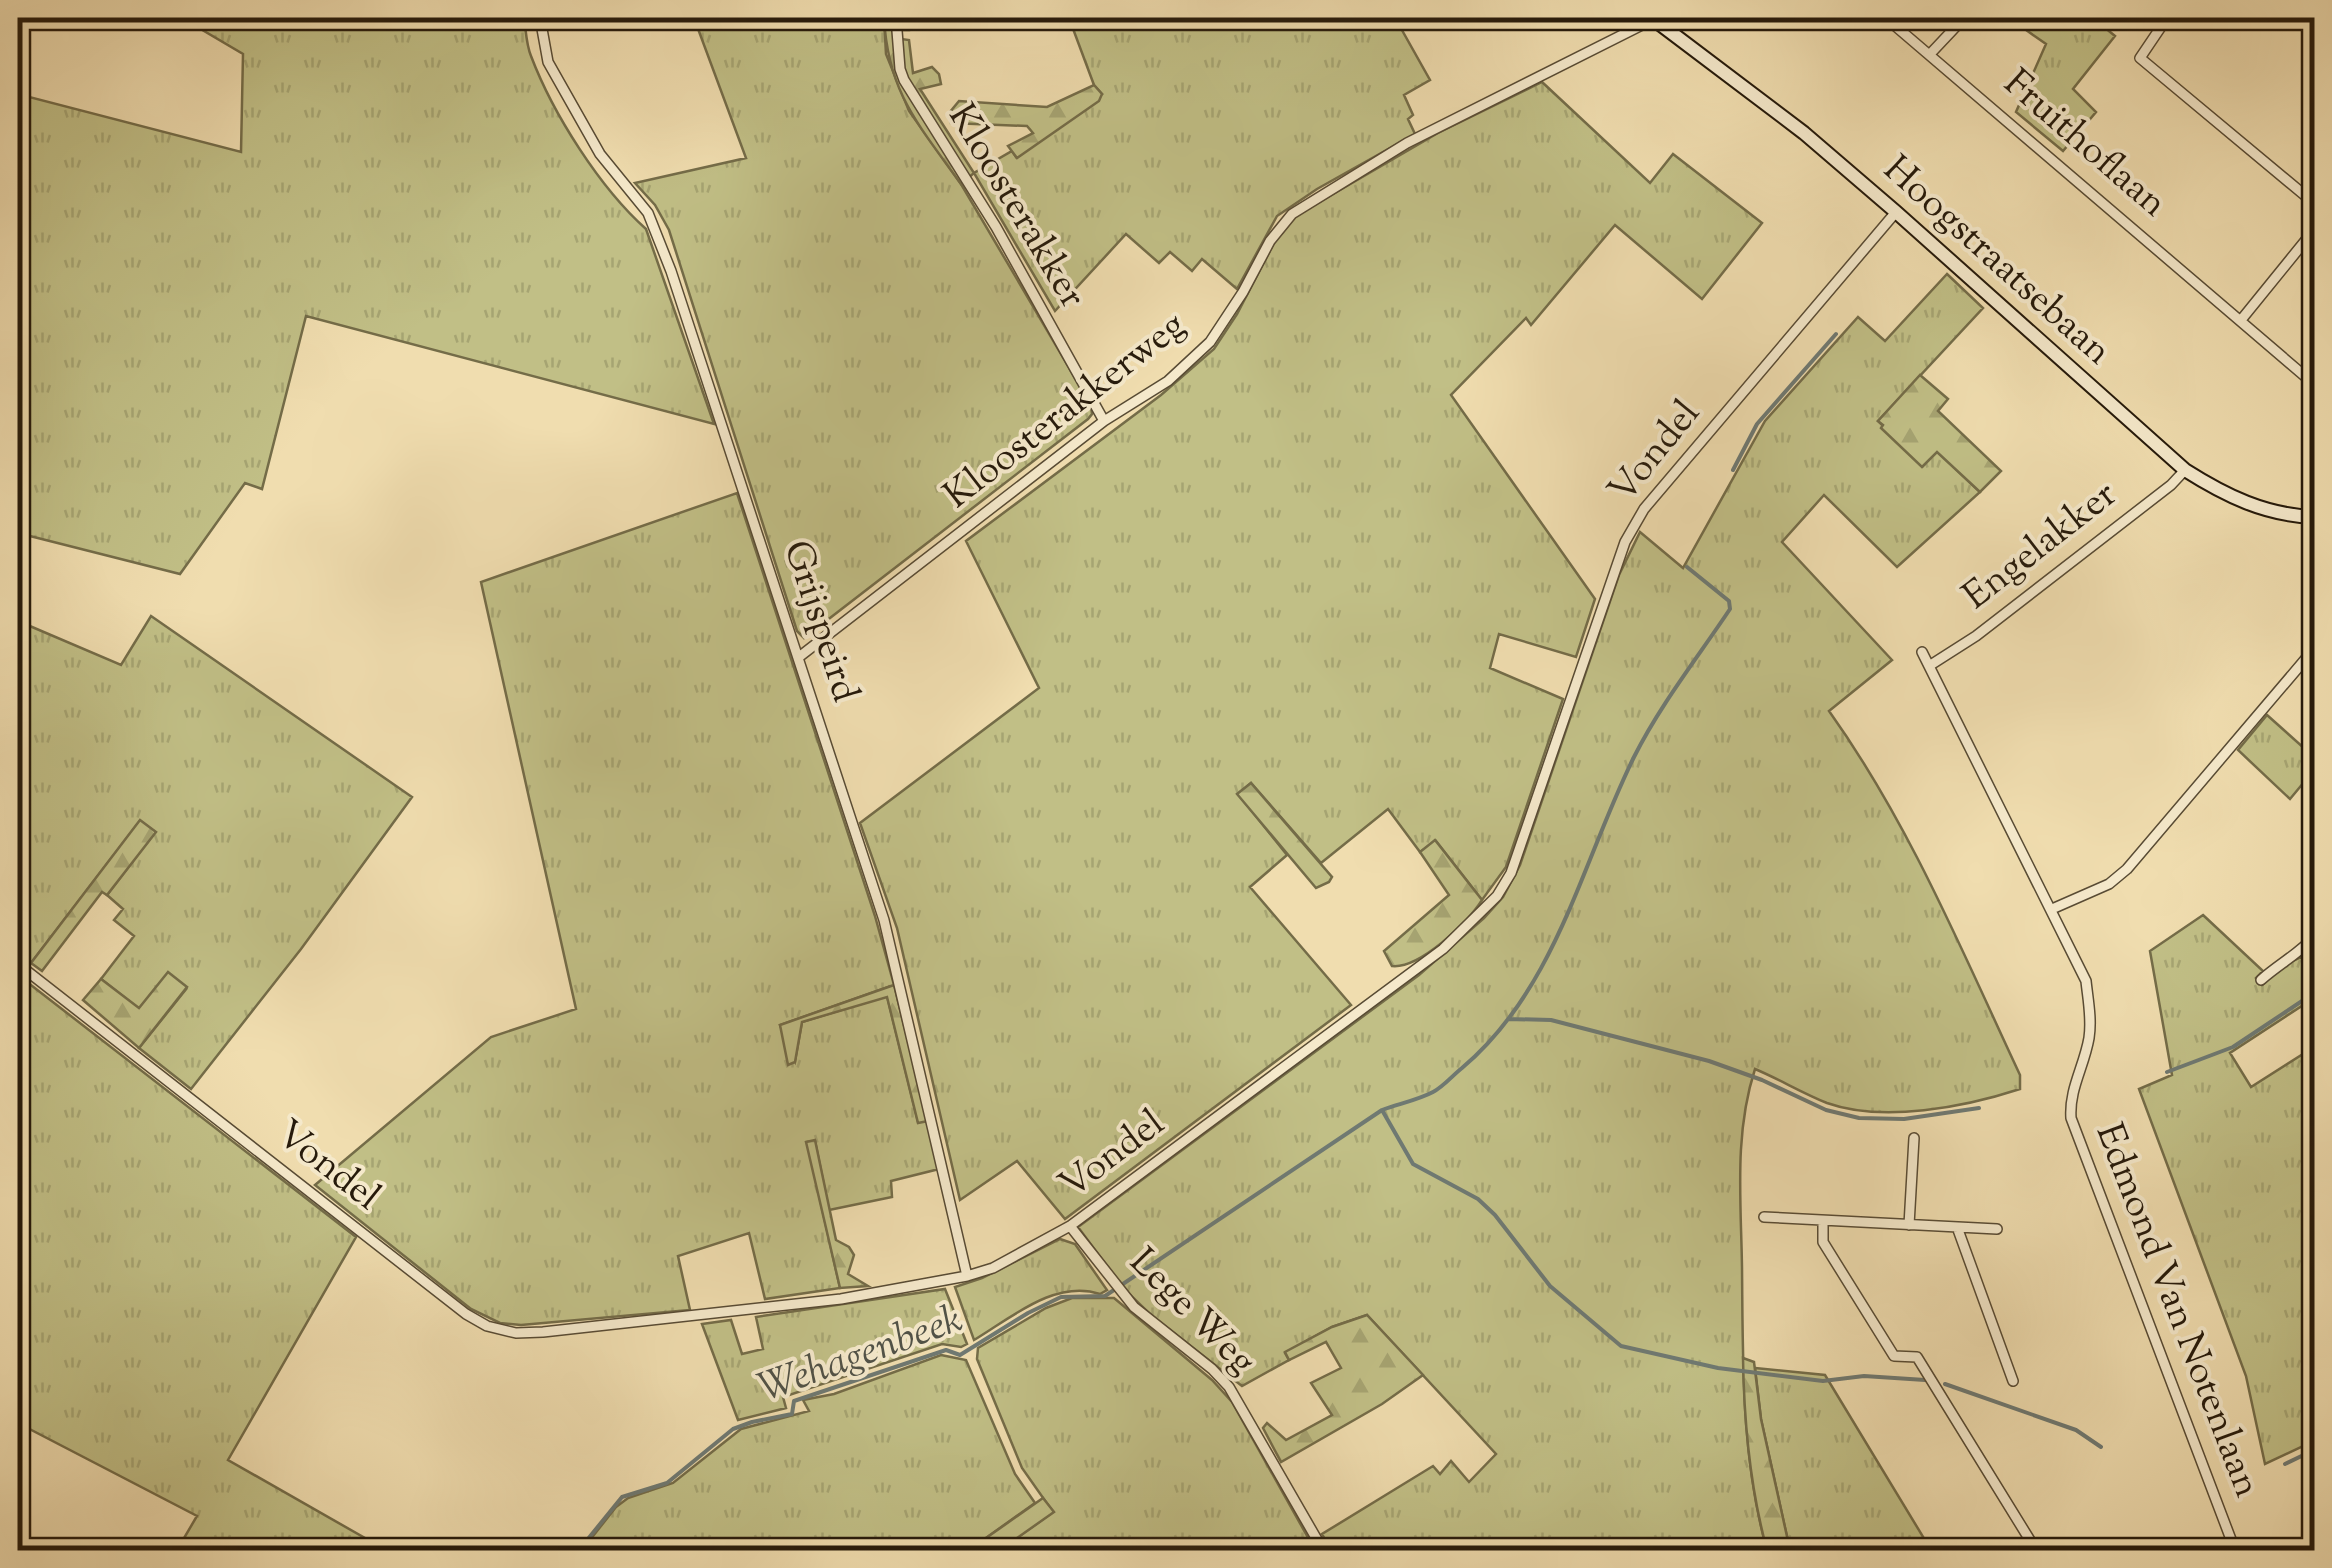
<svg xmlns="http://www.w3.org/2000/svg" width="2332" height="1568" font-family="'Sorts Mill Goudy',serif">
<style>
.grass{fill:url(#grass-tufts);stroke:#746c48;stroke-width:2.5}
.forest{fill:url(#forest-firs);stroke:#746c48;stroke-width:2.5}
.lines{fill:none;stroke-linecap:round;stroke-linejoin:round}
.stream{stroke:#6f7972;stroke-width:4}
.street-casing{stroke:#584b34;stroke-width:12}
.secondary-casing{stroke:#261a0b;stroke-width:16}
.street{stroke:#f5e9cb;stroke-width:9}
.secondary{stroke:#f5e9cb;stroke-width:12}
.labels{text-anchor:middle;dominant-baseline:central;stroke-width:8;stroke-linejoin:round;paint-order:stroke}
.street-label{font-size:38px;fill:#261a0b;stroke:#f5e9cb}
.water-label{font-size:40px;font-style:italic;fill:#515247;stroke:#f5e9cb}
</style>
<defs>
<pattern id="grass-tufts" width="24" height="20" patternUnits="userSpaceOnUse" patternTransform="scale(2.5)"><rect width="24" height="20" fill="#c1bf86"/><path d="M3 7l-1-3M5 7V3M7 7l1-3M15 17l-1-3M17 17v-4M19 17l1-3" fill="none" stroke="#a6a472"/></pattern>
<pattern id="forest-firs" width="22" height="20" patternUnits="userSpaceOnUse" patternTransform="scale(2.5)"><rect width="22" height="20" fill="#c1bf86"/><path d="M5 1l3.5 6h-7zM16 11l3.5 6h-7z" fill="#a6a472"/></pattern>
</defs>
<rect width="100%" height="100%" fill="#f0ddaf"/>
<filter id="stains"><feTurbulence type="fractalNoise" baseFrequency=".002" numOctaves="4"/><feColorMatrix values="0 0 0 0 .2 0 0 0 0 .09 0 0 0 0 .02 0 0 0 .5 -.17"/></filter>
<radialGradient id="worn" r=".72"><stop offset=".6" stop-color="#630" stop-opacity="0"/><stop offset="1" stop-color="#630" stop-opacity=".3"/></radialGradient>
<path class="grass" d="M182,18H524C526,30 526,44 531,56C553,114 600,188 646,229L714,424L306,316L262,489L245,483L180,574L18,533V94L241,152L243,54Z
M694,18H884L886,54L909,111L961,184L1091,405L1092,414L1088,419L804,638L797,631L669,230L655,205L635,183L746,158Z
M1069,18H1407L1398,23L1430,80L1404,95L1413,115L1408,119L1415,134L1317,189L1277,216L1237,289L1202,259L1192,271L1170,252L1159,263L1126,234L1055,311L974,173L1012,151L1016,157L1102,94L1094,85Z
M2034,18H2093L2115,36L2073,89L2096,112L2063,151L2016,112L2046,44L2026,30Z
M1542,82L1650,183L1673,154L1762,223L1702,299L1615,225L1531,325L1526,318L1451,395L1595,599L1576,657L1499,634L1490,668L1563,699L1506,867L1482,900L1436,841L1420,852L1388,809L1321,863L1251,783L1238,794L1287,855L1250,887L1351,1005L1065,1219L1017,1161L960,1200L897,928L860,823L1039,688L966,541L1161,395L1214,349L1237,314L1279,233L1297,215L1438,133Z
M1947,274L1983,308L1878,421L1923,466L1937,451L1980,492L1897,567L1824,495L1782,542L1892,660L1829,711C1909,823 1962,951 2020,1075V1089C1965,1107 1883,1123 1827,1103C1802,1093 1779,1079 1755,1069C1734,1134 1741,1200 1742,1267C1743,1363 1741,1458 1767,1550H1331L1322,1534L1433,1466L1440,1474L1451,1461L1469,1482L1496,1454L1367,1315L1332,1327L1285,1353L1289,1360L1242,1386L1152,1316L1124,1289L1078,1227L1419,975L1484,918L1503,897L1520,865L1619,575L1640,532L1683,568L1765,421L1858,317L1885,341Z
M737,493L875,916L894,985L780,1025L795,1061L802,1022L887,996L918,1122L928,1121L939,1169L891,1181L892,1197L829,1210L815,1141L807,1142L840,1288L765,1299L749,1233L678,1256L690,1310L521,1325L500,1323L471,1309L315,1185L491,1037L576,1009L481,582Z
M151,616L412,797L301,949L191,1089L139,1048L187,988L139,1009L101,979L134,936L114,920L123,909L107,895L155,832L140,821L31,963L18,952V621L121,665Z
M2267,715L2314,757V770L2290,799L2238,750Z
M2203,915L2263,971L2256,978L2262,985L2282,966L2301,957L2314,971V998L2230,1053L2251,1087L2314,1047V1441L2265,1464L2246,1376L2139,1089L2172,1075L2150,951Z
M18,975L356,1237L228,1460L386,1550H177L197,1516L18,1423Z
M1060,1239L1075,1244L1107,1290L1100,1294C1055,1279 1011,1318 974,1340L955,1287L982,1278Z
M945,1289L967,1344L961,1347L942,1344L783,1397L786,1408L738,1420L702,1324L731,1320L742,1354L763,1349L756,1317Z
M1072,1298H1114L1212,1380L1232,1402L1315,1550H1000L1053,1512L1022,1468L977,1359L978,1348L1046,1308Z
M941,1355L966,1360L1015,1474L1035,1503L969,1550H582L616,1507L628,1498L673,1483L741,1429L809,1411L803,1400L834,1394Z
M1755,1368L1825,1375L1931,1550H1790L1761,1419Z"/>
<path class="forest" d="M884,18H909V30H901V39L909,40L913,73L932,67L939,74L941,84L920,89L974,173L961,184C919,125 888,93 884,18Z
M1094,85L1102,94L1099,101L1017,158L1008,146L1033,133L1027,126L951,123L950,112L959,101L1047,107Z
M1920,375L1948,399L1938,411L2001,471L1980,492L1937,452L1922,467L1881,428L1883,425L1878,421Z
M1251,783L1332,877L1329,882L1316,888L1237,794Z
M140,820L156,832L107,895L102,892L42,971L31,963Z
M1435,840L1482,900C1468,923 1419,969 1392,966L1384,951L1449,895L1420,852Z
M168,972L187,987L139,1048L83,1000L101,979L139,1008Z
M894,985L928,1121L918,1123L887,997L802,1022L795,1062L788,1065L780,1025Z
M815,1140L836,1240L849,1247L854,1255L848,1274L868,1286L840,1288L806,1142Z
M1367,1315L1423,1375L1382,1404L1281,1462L1263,1428L1267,1423L1286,1440L1332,1415L1311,1383L1341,1368L1326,1342L1289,1360L1285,1352L1332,1327Z
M1743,1358L1754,1362L1761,1419L1790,1550H1767C1750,1488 1744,1423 1743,1358Z
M1043,1498L1054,1512L1000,1550H969Z"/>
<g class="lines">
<path class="stream" d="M1733,470L1757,424L1836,334
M1508,1019L1551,1020L1709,1061L1762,1080L1826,1110L1859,1118L1904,1119L1979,1108
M2167,1072L2233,1047L2314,993
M1382,1110L1413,1164L1478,1199L1495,1215L1550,1286L1621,1346L1718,1368L1823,1381L1864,1376L1925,1380
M1945,1384L2076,1430L2101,1447
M2285,1464L2314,1450
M579,1550L622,1497L667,1483L733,1429L752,1422L792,1414L794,1401L946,1350L960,1355L1028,1313L1061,1297L1105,1296L1382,1110C1398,1104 1418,1100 1433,1092C1443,1087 1453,1075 1462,1068C1556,989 1582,862 1634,757C1660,705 1698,657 1730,609L1729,601L1687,567"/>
<defs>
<path id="street" d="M540,18L548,62L600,154L648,213L671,271L884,920L967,1276
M896,18L900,69L904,80L996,227L1104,421
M1886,18L2314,384
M2167,18L2140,58L2314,203
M2300,18L2314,30
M1931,53L1964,18
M2241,320L2314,230
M1922,652L2086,981C2088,1000 2092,1019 2089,1038C2084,1067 2069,1089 2071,1118L2235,1550
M799,657L1104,421L1168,381L1210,342L1243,292L1270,241L1292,214L1407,143L1654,19
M1929,666L1976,636L2171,485L2185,470
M2052,909L2109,884L2127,869L2314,649
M18,964L466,1314L487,1326L516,1333L543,1332L841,1299L967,1276L993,1268L1070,1226L1443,949L1497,896L1511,873L1625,542L1644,509L1896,212
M2261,980C2279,964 2297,955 2314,937
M1764,1217L1997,1229
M1823,1221V1242L1894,1356L1917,1357L2036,1550
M1909,1225L1914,1138
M1070,1226L1134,1307L1212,1369L1229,1387L1323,1550
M1957,1227L2013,1381"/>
<path id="secondary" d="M1652,18L1804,133L1896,212L2185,470C2226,496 2265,515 2314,517"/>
</defs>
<use href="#street" class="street-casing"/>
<use href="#secondary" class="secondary-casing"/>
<use href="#street" class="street"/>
<use href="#secondary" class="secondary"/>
</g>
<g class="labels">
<g class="street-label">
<text transform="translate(2084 145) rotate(41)">Fruithoflaan</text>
<text transform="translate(1015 207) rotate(59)">Kloosterakker</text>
<text transform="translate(1996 262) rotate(42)">Hoogstraatsebaan</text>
<text transform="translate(1066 412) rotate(-38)">Kloosterakkerweg</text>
<text transform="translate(1656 453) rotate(-51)">Vondel</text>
<text transform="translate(2041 547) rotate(-38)">Engelakker</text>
<text transform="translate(819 622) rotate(72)">Grijspeird</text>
<text transform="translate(1113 1156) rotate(-37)">Vondel</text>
<text transform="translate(327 1167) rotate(38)">Vondel</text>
<text transform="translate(2176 1311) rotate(69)">Edmond Van Notenlaan</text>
<text transform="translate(1191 1313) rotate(45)">Lege Weg</text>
</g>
<g class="water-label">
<text transform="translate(861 1356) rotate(-20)">Wehagenbeek</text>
</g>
</g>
<rect width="2332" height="1568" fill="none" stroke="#f0ddaf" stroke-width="60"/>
<rect x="20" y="20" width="2292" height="1528" fill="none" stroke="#261a0b" stroke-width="5"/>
<rect x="30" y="30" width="2272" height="1508" fill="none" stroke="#261a0b" stroke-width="2.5"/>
<rect width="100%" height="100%" filter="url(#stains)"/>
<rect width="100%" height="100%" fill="url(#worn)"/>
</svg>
